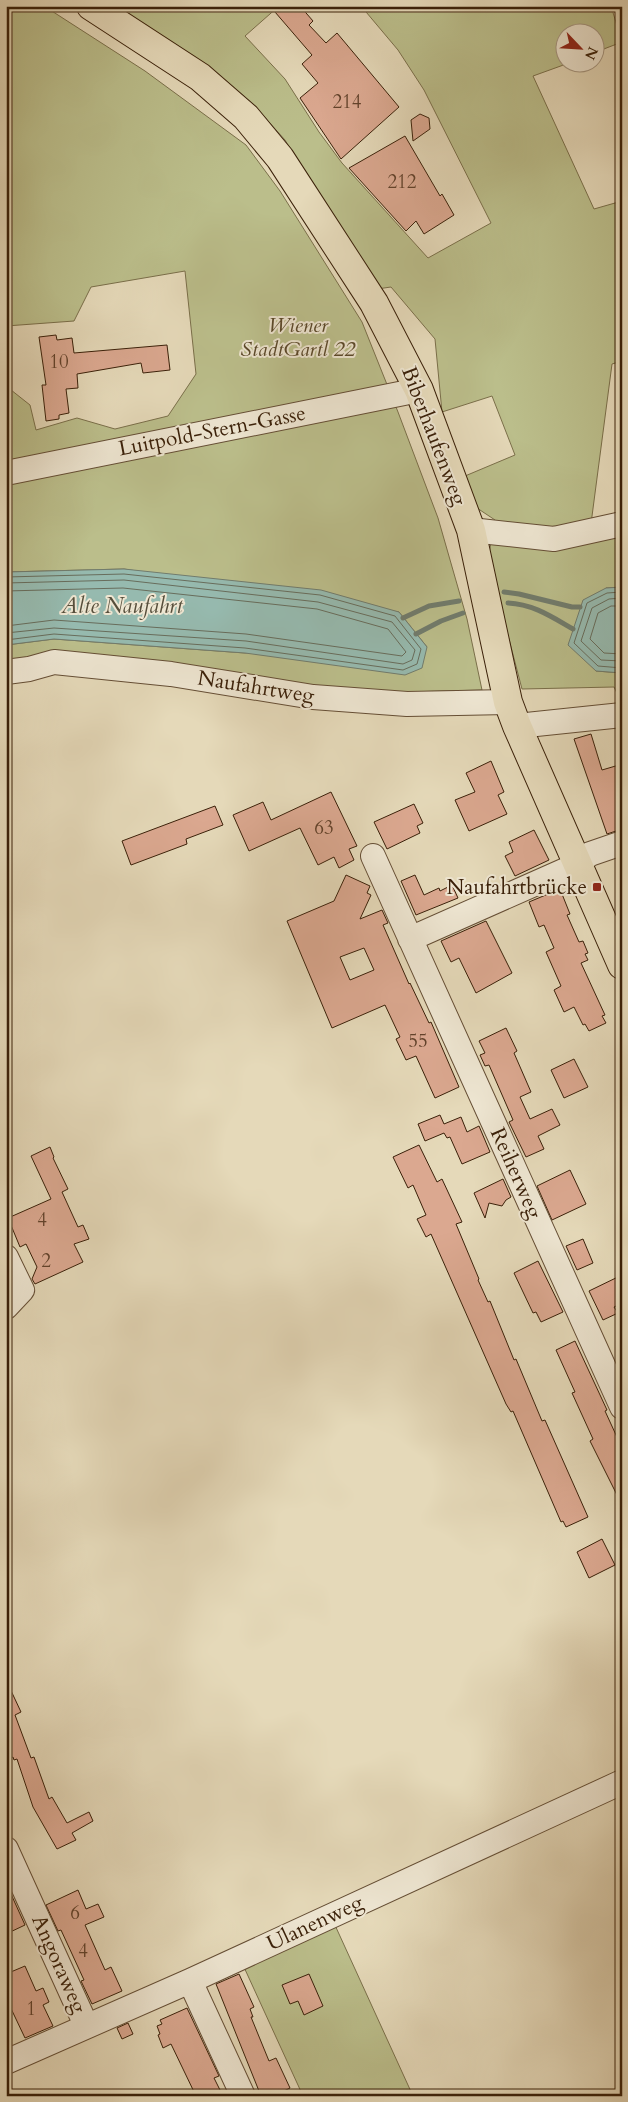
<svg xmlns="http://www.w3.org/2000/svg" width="628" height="2102" font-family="Cardo,serif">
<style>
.green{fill:#bbbe8b;stroke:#7a6f4a}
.water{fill:#96baaf;stroke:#717c6d}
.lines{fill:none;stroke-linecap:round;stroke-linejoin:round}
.shore{stroke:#686d5c;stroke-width:1}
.stream{stroke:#717c6d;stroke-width:5}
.building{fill:#dba890;stroke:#3a2009;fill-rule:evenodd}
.minor-casing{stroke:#654e35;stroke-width:26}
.major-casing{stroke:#3a2009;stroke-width:30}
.minor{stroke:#eee6d2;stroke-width:24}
.major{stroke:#e5d9b9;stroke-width:28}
.poi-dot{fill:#8f2418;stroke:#eee6d2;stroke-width:2}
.labels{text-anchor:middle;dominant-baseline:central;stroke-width:4;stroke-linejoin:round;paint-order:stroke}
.number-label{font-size:19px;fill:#62422b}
.park-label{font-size:21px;font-style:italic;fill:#5a482a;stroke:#eee6d2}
.street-label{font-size:21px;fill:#3a2009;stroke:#eee6d2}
.poi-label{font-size:21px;fill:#3a2009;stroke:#eee6d2;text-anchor:end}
.water-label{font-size:22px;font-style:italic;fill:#564e3b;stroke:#eee6d2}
</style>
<rect width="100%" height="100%" fill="#e5d9b9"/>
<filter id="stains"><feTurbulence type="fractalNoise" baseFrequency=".004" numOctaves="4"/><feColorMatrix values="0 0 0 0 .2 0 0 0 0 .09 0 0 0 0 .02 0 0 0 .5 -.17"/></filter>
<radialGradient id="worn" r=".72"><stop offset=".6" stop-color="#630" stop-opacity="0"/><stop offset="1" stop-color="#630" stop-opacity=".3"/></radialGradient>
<path class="green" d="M6,6H44L145,71L246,145L280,191L362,322L398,412L438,518L467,619L482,690L366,693L6,668V645L54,639L245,653L427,647L399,612L124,569L6,572V386L30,405L36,430L77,418L115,429L168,416L196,374L185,271L91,287L74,321L6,326Z
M122,6H279L245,36L285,79L319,132L342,163L428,258L491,223L424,90L398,50L361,6H611L622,42L596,52V32H566V62L569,63L533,76L594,209L622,201V361L612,364L589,539L622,529V587L606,588L596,671L622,673V703L614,687L522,689L488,559L495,520L477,508L465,476L515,455L492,396L442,412L435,339L391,287L377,289L285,140L260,112L239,93L122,12Z
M334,1923L413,2096H303L243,1965Z"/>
<path class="water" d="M124,569L321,590L399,612L427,647L422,668L405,675L245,653L54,639L6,645V572Z
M622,587V673L596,671L568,645L583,600L606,588Z"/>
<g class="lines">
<path class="shore" d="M6,577L124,574L320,595L395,616L421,649L417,664L403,670L245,648L54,634L6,640
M6,583L124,580L318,602L392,622L415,650L412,660L403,664L246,641L54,628L6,633
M6,591L123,588L317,609L388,629L406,652L402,656L246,634L54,620L6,626
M622,592L607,593L587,603L574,643L598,666L622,668
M622,598L609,599L592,608L581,641L601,660L622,661
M622,606H611L598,613L590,639L604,653L622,654"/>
<path class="stream" d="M504,592L519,594L572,607H580
M508,603C533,604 552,617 573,629
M403,618L429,606L459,601
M416,634L441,621L463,613"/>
</g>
<path class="building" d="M281,6H300L313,21L309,25L326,43L337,33L399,107L341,159L300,98L318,83L302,64L312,55L275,12Z
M420,114L429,118L430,129L413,141L411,120Z
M405,136L440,196L442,194L454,215L424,234L416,221L406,231L349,168Z
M56,335L57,340L72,338L74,353L167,345L170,370L143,373L141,363L77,374L78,388L66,389L69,413L59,415V419L46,421L42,385H46L39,337Z
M591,734L602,770L619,765L622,775V829L607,834L574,739Z
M491,761L504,792L498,795L507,814L469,831L455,800L475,792L466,773Z
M331,792L357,846L349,849L354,860L339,868L334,857L318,865L300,828L249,851L233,815L263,802L271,820Z
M414,804L423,823L417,826L420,833L387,849L374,822Z
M215,806L223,825L186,839L187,844L131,865L122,841Z
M534,830L549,860L515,876L505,856L513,852L509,842Z
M346,875L370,886L367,893L371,895L360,919L382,910L388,923L383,925L409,984L410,983L429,1023L431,1022L459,1087L435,1098L416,1056L406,1060L396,1039L400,1037L385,1005L332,1028L287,921L334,901ZM364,948L374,970L350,980L340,957Z
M415,875L424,895L439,888L440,891L452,885L458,898L416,915L401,881Z
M560,889L570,914L567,915L579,942L583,941L588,953L585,954L588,960L581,963L605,1015L602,1016L606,1023L589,1031L585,1024L583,1025L574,1007L564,1012L554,990L561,986L546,952L554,948L544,925L539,927L529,902Z
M486,921L512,973L476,993L459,958L451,962L441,941Z
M506,1028L517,1051L514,1053L531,1092L520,1097L530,1119L552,1109L560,1125L538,1136L544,1149L526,1157L509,1122L513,1120L489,1065L485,1066L480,1055L485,1053L479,1041Z
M574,1059L588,1087L564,1098L551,1070Z
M440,1115L444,1124L461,1117L467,1132L479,1126L490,1152L462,1164L450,1137L447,1138L444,1133L425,1141L418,1124Z
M419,1145L437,1182L442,1179L462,1222L456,1224L479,1279L478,1280L488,1302L490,1301L514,1360L516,1359L542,1421L545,1420L588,1517L566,1527L563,1521L561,1522L513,1411L511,1412L506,1404L431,1234L426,1237L417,1219L426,1215L413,1185L408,1188L393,1157Z
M50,1147L54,1157L53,1158L68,1189L62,1192L78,1227L83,1225L89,1239L74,1244L83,1262L35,1284L32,1279L37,1267L26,1244L20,1247L8,1218L51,1199L31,1156Z
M570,1170L586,1204L552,1220L537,1186Z
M503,1179L511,1197L506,1200L502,1206L489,1203L485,1218L474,1193Z
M583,1239L593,1263L577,1270L566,1246Z
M538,1261L563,1312L541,1322L536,1312L533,1313L514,1273Z
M622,1275V1303L614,1307L618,1313L603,1320L589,1291Z
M575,1341L607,1410L605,1411L622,1448V1505L590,1441L593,1439L572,1393L575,1392L556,1350Z
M602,1539L615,1565L589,1578L577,1552Z
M6,1680L21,1712L15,1715L31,1758L34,1757L49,1799L52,1797L67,1823L89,1812L93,1821L72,1833L76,1840L57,1849L33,1807L17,1759L14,1760L13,1757L9,1759L6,1751Z
M6,1883L25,1925L6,1934Z
M78,1890L86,1909L98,1904L104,1917L85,1925L105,1970L111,1967L122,1991L92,2004L81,1981L84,1980L61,1930L58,1931L46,1905Z
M25,1966L36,1991L43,1988L49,2002L43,2005L53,2026L25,2038L6,1998V1974Z
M239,1974L254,2007L250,2009L253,2017H251L269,2061L276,2058L290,2088L274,2096H261L216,1984Z
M309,1974L323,2006L304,2015L298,2001L290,2004L282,1985Z
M187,2008L219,2076L214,2078L223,2096H196L171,2044L163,2048L158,2035L160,2034L157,2026L162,2024L160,2020Z
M128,2023L133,2034L122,2039L117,2028Z"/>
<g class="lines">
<defs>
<path id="minor" d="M6,473L419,390
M471,530L554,539L622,524
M6,672L29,669L54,662L171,674L313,697L407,704L508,702
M517,726L622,715
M373,856L622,1407
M410,939L568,869L590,854L622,843
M6,1257L22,1290L6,1307
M6,1849L86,2025
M190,1981L243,2096
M6,2062L190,1981L622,1782"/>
<path id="major" d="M91,6L200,77L246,117L280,158L374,303L419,390L471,530L508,702L517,726L622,965"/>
</defs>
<use href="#minor" class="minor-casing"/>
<use href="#major" class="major-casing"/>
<use href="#minor" class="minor"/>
<use href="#major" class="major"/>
</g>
<rect class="poi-dot" x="592" y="882" width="10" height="10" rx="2.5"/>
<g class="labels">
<g class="number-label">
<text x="347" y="102">214</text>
<text x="402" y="182">212</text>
<text x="59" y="362">10</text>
<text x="324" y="828">63</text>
<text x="418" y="1041">55</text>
<text x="42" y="1220">4</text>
<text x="46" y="1261">2</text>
<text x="75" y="1913">6</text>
<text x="83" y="1951">4</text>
<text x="31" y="2009">1</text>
</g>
<g class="park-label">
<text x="298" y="325">Wiener<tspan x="298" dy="24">StadtGartl 22</tspan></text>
</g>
<g class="street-label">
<text transform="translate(212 431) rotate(-11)">Luitpold-Stern-Gasse</text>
<text transform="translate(434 436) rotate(69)">Biberhaufenweg</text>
<text transform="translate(256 687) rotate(9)">Naufahrtweg</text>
<text transform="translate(516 1173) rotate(66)">Reiherweg</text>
<text transform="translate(315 1923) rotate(-25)">Ulanenweg</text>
<text transform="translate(59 1964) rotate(66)">Angoraweg</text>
</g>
<g class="poi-label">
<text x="587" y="887">Naufahrtbrücke</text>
</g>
<g class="water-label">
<text x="122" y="606">Alte Naufahrt</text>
</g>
</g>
<rect width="628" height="2102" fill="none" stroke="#e5d9b9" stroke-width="25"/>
<rect x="8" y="8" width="613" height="2087" fill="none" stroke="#3a2009" stroke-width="2.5"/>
<rect x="12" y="12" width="603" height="2077" fill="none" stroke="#3a2009"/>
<g transform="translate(580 48) rotate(115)"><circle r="24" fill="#eee6d2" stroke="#a69782"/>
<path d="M0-4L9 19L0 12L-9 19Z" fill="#8f2418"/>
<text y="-8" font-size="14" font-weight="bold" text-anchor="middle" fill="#3a2009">N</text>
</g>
<rect width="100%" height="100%" filter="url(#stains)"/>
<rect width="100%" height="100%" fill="url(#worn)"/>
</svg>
